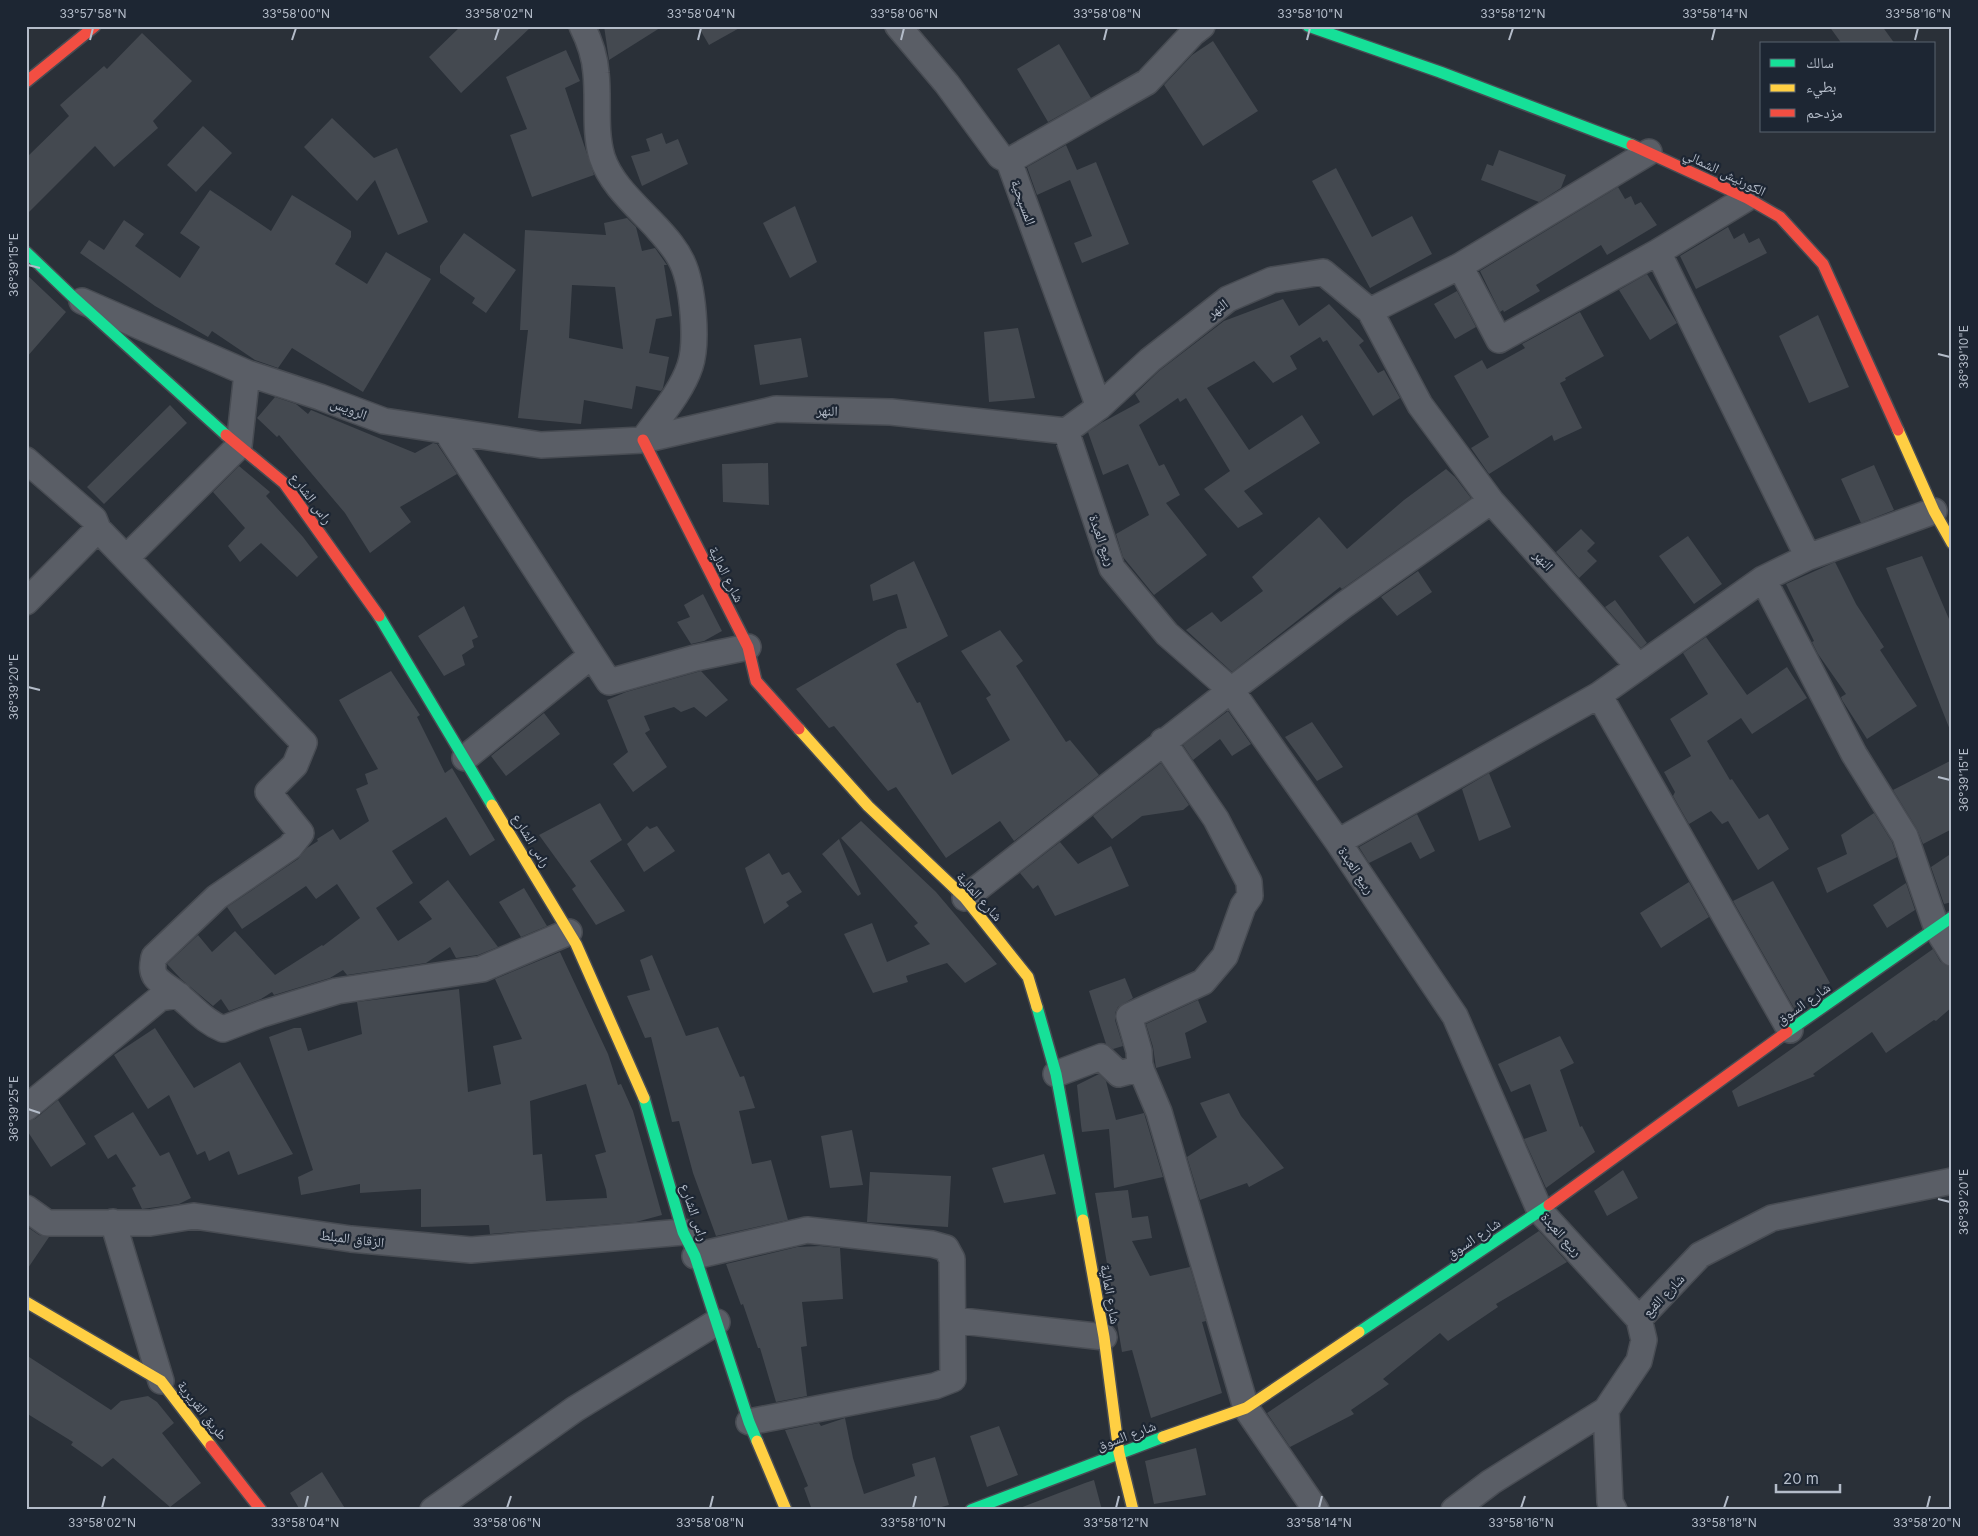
<svg xmlns="http://www.w3.org/2000/svg" width="1978" height="1536" font-family="Inter,'Noto Naskh Arabic',sans-serif">
<style>
.building{fill:#444950;fill-rule:evenodd}
.lines{fill:none;stroke-linecap:round;stroke-linejoin:round}
.street-casing{stroke:#484c53;stroke-width:28}
.fast-casing{stroke:#484c53;stroke-width:14}
.slow-casing{stroke:#484c53;stroke-width:14}
.jam-casing{stroke:#484c53;stroke-width:14}
.street{stroke:#5a5e66;stroke-width:25}
.fast{stroke:#16e098;stroke-width:11}
.slow{stroke:#ffcf43;stroke-width:11}
.jam{stroke:#f24e42;stroke-width:11}
.ticks{fill:none;stroke:#b4bcc9;stroke-width:2}
.labels{text-anchor:middle;dominant-baseline:central;stroke-width:4.5;stroke-linejoin:round;paint-order:stroke}
.street-label{font-size:14px;fill:#b4bcc9;stroke:#1d2633}
.neatline{fill:none;stroke:#b4bcc9;stroke-width:2}
.ticks-label{font-size:12px;text-anchor:middle;fill:#b4bcc9}
</style>
<rect width="100%" height="100%" fill="#2a3038"/>
<path class="building" d="M461,26H532L461,93L429,57Z
M604,26H663L609,60Z
M698,26H743L709,45Z
M1829,26H1882L1895,44H1842Z
M142,33L192,81L153,121L158,128L114,167L95,146L26,215V158L69,116L60,105L104,66L107,69Z
M1213,41L1258,111L1203,146L1164,85L1192,55Z
M1059,44L1091,98L1048,122L1017,69Z
M566,50L580,81L565,88L594,175L532,197L510,135L527,129L506,77Z
M332,118L374,158L397,148L428,222L398,235L375,180L357,201L304,147Z
M203,126L232,153L196,192L167,165Z
M662,133L666,144L678,139L688,164L642,186L631,156L650,151L646,139Z
M1066,145L1077,170L1096,162L1129,244L1082,263L1074,243L1092,236L1070,180L1037,195L1027,167Z
M1499,150L1566,175L1561,188L1539,202L1481,180L1487,164L1493,166Z
M1336,168L1372,237L1412,216L1432,254L1370,288L1312,181Z
M1618,187L1625,199L1631,196L1635,205L1641,202L1657,225L1607,255L1601,245L1536,285L1540,291L1504,312L1503,310L1500,312L1480,271Z
M210,190L271,231L292,195L351,231V237L335,264L367,284L386,252L431,279L363,392L292,348L278,368L255,360L212,331L208,337L155,306L80,253L89,240L104,250L124,220L144,234L135,246L180,278L200,247L180,233Z
M795,206L817,262L790,278L763,223Z
M627,218L636,227L642,251L655,248L667,265H664L672,316L656,319L649,353L669,357L663,388L661,391L636,386L632,409L584,400L581,424L518,418L528,330H520L525,230L606,235L604,223ZM572,285L615,287L623,349L569,338Z
M1728,227L1734,239L1744,233L1749,243L1759,238L1767,253L1696,289L1680,256Z
M464,233L516,270L486,313L472,303L475,298L440,273V266Z
M26,274L66,312L26,358Z
M1647,274L1677,323L1650,340L1619,290Z
M1457,291L1476,327L1455,339L1434,304Z
M1283,299L1299,326L1329,304L1364,341L1359,345L1378,373L1384,370L1400,398L1373,416L1327,340L1323,342L1320,337L1290,356L1297,369L1273,383L1254,361L1207,388L1249,450L1302,415L1320,443L1244,491L1263,514L1238,528L1204,489L1230,471L1186,398L1180,402L1178,398L1139,425L1159,466L1164,464L1180,495L1166,503L1207,555L1154,595L1123,557L1116,534L1149,515L1128,464L1103,475L1088,432L1101,423L1140,402L1135,394L1159,371L1224,321Z
M1580,312L1604,356L1565,378L1566,380L1560,383L1582,428L1554,441L1552,435L1489,474L1471,448L1489,437L1454,376L1482,360L1487,369L1525,348L1522,344Z
M1818,315L1849,387L1809,403L1779,336Z
M1018,328L1035,398L989,402L984,332Z
M801,338L808,377L760,385L754,345Z
M275,397L296,404L308,414L311,410L415,453L433,443L437,444L457,474L400,507L411,522L370,553L345,513L279,435L277,437L257,418Z
M170,405L187,423L104,504L87,487Z
M768,463L769,505L723,502L722,464Z
M1874,465L1894,510L1861,523L1841,479Z
M239,466L270,492L266,496L303,537L318,557L297,577L261,543L240,562L228,546L245,528L213,492Z
M1446,469L1455,477L1471,498L1342,589L1340,587L1232,672L1186,630L1212,612L1221,622L1263,591L1252,577L1319,517L1347,549L1404,500Z
M1581,529L1595,543L1587,551L1597,561L1579,578L1556,552Z
M1688,536L1722,584L1694,604L1659,556Z
M1922,556L1952,626V729L1950,730L1886,568Z
M914,561L948,636L896,664L917,703L920,702L952,775L1010,740L986,698L991,695L961,651L1000,630L1023,661L1016,666L1066,742L1070,740L1099,775L1014,841L1000,821L946,858L896,787L888,791L834,726L829,728L796,689L898,630L907,628L897,594L873,601L870,585Z
M1835,562L1856,604L1884,647L1880,650L1917,706L1867,739L1842,700L1841,697L1846,694L1818,654L1812,642L1814,641L1786,584Z
M1418,571L1432,592L1397,616L1381,597Z
M703,594L722,631L704,641L691,644L677,622L690,617L684,605Z
M1615,600L1647,643L1641,648L1605,607Z
M464,606L478,637L472,640L474,647L462,655L465,665L444,676L418,636Z
M1706,637L1747,695L1787,667L1807,698L1752,734L1741,718L1707,741L1730,780L1732,779L1759,819L1768,814L1789,849L1758,870L1728,821L1722,824L1711,811L1689,824L1673,796L1675,792L1664,772L1691,756L1670,719L1708,694L1683,653Z
M391,671L420,715L417,717L445,773L452,768L495,840L470,856L446,817L392,851L413,883L376,908L398,941L432,919L419,902L448,880L498,947L478,955L456,958L450,947L426,963L347,975L343,970L330,978L274,995L272,992L261,999L229,1011L221,999L213,1006L181,979L167,964L198,935L212,952L235,931L275,975L322,945L323,946L360,918L337,884L316,899L306,886L242,929L227,907L298,859L307,848L318,841L317,839L333,829L340,840L369,821L356,789L368,784L365,774L378,769L339,700Z
M701,671L728,700L706,717L694,707L681,712L674,707L644,716L650,730L645,733L667,767L633,792L613,764L628,752L607,700L626,692Z
M1228,711L1251,744L1232,756L1220,739L1193,760L1183,745Z
M544,713L560,734L506,776L491,756Z
M1312,722L1343,767L1317,781L1285,737Z
M1952,760V829L1923,844L1917,829L1893,790Z
M1161,763L1189,805L1183,810L1142,816L1112,839L1093,816Z
M1489,773L1511,827L1479,841L1462,789Z
M600,803L622,840L590,861L625,911L596,925L572,889L576,886L539,835Z
M1874,813L1892,842L1897,857L1827,893L1817,868L1847,854L1841,835Z
M1417,814L1435,851L1420,859L1411,842L1369,863L1359,847Z
M861,821L936,892L997,964L965,983L947,963L906,976L908,982L873,993L844,934L872,923L887,962L930,944L914,926L918,923L841,838Z
M647,826L650,829L657,826L675,851L644,872L627,844Z
M839,839L861,894L858,896L822,854Z
M1060,842L1078,864L1111,846L1129,886L1055,916L1038,885L1033,889L1020,873Z
M769,853L782,875L789,872L802,892L786,902L789,906L764,924L745,868Z
M1952,853V902L1944,904L1931,867Z
M1773,881L1830,983L1794,1008L1733,901Z
M1689,882L1709,917L1661,948L1640,913Z
M1906,883L1915,910L1887,928L1873,905Z
M524,888L547,926L521,937L499,902Z
M1933,949L1940,961L1945,965L1952,967V1007L1936,1021L1934,1020L1886,1053L1872,1032L1813,1074L1815,1076L1738,1107L1732,1091Z
M560,952L608,1054L618,1085L621,1084L633,1111L662,1215L636,1222L490,1234L489,1225L421,1227V1189L360,1193V1184L301,1195L298,1177L313,1170L269,1037L294,1028H301L308,1051L362,1034L357,1002L459,989L468,1092L501,1084L493,1046L522,1039L495,979ZM586,1084L606,1152L595,1155L606,1190L607,1198L546,1201L542,1154L533,1155L530,1101Z
M652,955L686,1036L718,1027L740,1077L744,1076L755,1108L739,1111L752,1164L771,1160L788,1220L716,1236L693,1173L679,1121L672,1122L651,1037L645,1038L627,996L650,990L640,960Z
M1125,978L1133,998L1118,1007L1115,1013V1020L1123,1046L1113,1049L1106,1044L1089,991Z
M1198,1000L1207,1022L1185,1033L1191,1058L1156,1068L1153,1047L1146,1024Z
M155,1028L194,1088L240,1062L293,1154L238,1175L229,1151L209,1161L205,1151L197,1155L169,1095L148,1109L114,1055Z
M1560,1036L1574,1063L1560,1070L1580,1127L1582,1126L1595,1152L1546,1188L1524,1139L1547,1131L1530,1084L1511,1092L1498,1064Z
M1099,1074L1106,1081L1116,1120L1144,1113L1163,1177L1114,1188L1109,1129L1082,1132L1081,1125L1077,1085Z
M1229,1093L1241,1116L1284,1168L1249,1187L1247,1183L1200,1200L1187,1157L1217,1137L1200,1103Z
M58,1100L86,1144L51,1167L26,1129V1122L35,1119Z
M133,1112L160,1156L169,1152L191,1198L179,1204L142,1209L132,1188L136,1186L116,1154L108,1159L94,1136Z
M852,1130L863,1185L830,1188L821,1136Z
M1044,1154L1056,1194L1004,1203L992,1168Z
M1623,1170L1638,1198L1607,1216L1594,1191Z
M870,1172L951,1176L948,1227L867,1222Z
M1128,1190L1132,1218L1148,1216L1152,1238L1132,1241L1150,1276L1190,1267L1206,1321L1202,1322L1222,1393L1151,1418L1132,1350L1122,1352L1095,1193Z
M26,1226L39,1235L49,1237L26,1271Z
M1539,1231L1567,1262L1496,1304L1498,1307L1448,1341L1440,1333L1383,1379L1389,1384L1351,1410L1354,1414L1290,1447L1267,1413Z
M820,1246L840,1248L843,1299L802,1302L807,1346L801,1347L807,1396L776,1402L760,1348H758L743,1304L741,1305L726,1264L797,1247Z
M26,1355L111,1410L121,1401L148,1396L157,1402L174,1423L162,1433L201,1483L170,1507L113,1458L102,1467L71,1445L73,1442L26,1413Z
M845,1418L853,1458L864,1494L915,1476L912,1464L935,1457L949,1505L930,1510H812L804,1488L808,1486L785,1430L819,1423L821,1426Z
M999,1426L1018,1475L987,1487L970,1436Z
M1196,1448L1206,1495L1154,1504L1145,1461Z
M322,1472L346,1510H300L290,1493Z
M1094,1480L1102,1510H1015L1085,1483Z"/>
<g class="lines">
<defs>
<path id="street" d="M582,26C589,40 595,58 596,73C599,101 594,130 602,157C611,185 638,207 657,228C667,239 676,249 682,262C693,285 698,342 690,366C681,393 659,417 643,440
M898,26L947,84L1000,156L1009,161L1099,407
M1009,161L1147,82L1193,33L1202,26
M1658,252L1808,557
M1460,266L1499,340L1658,252L1747,198
M82,301L247,373L320,397L384,421L541,445L643,440L776,409L891,412L1066,431L1099,407L1150,360L1228,299L1272,280L1323,272L1370,311L1420,405L1491,501L1639,667
M1370,311L1460,266L1649,152
M446,431L609,682L695,658L748,647
M1066,431L1112,568L1167,634L1231,690L1338,842L1455,1016L1540,1211L1639,1319
M26,460L94,519L98,529L304,743L295,765L268,792L301,833L290,847L217,897L154,957C153,964 151,969 155,976C160,984 172,989 179,996C194,1008 205,1022 223,1029L262,1014L337,991L482,969L569,932
M126,558L239,446L247,373
M1763,579L1854,754L1905,836L1937,929L1952,953
M26,602L98,529
M1599,695L1790,1030
M1163,741L1216,819L1249,882L1250,896L1243,906L1225,956L1203,982L1129,1016L1139,1051L1140,1067L1159,1112L1246,1408L1316,1510
M465,758L591,656
M1338,842L1599,695L1763,579L1808,557L1934,511
M965,898L1231,690L1344,605L1491,501
M1056,1074L1101,1057L1119,1074L1141,1068
M26,1108L160,998L179,995
M26,1208L47,1223H150L194,1216L351,1239L471,1250L683,1232
M113,1222L161,1381
M695,1256L807,1230L932,1244L946,1248L952,1259L953,1379L935,1386L749,1422
M953,1320L1104,1337
M1606,1410L1610,1502L1614,1510
M433,1510L575,1409L717,1322
M1454,1510L1491,1482L1606,1410L1639,1361L1644,1340L1639,1319L1700,1255L1772,1218L1952,1181"/>
<path id="fast" d="M1308,26L1440,72L1632,145
M26,252L72,296L226,435
M379,616L492,805
M1037,1007L1056,1074L1083,1220
M1787,1032L1952,917
M644,1098L683,1232L695,1256L749,1422L757,1441
M1359,1332L1549,1205
M971,1510L1163,1437"/>
<path id="slow" d="M1898,430L1934,511L1952,543
M799,729L868,806L965,898L1028,977L1037,1007
M492,805L576,944L644,1098
M1083,1220L1104,1337L1119,1453L1133,1510
M26,1302L161,1381L211,1446
M1163,1437L1246,1408L1359,1332
M757,1441L786,1510"/>
<path id="jam" d="M26,82L95,26
M1632,145L1747,198L1780,217L1823,264L1898,430
M226,435L284,483L379,616
M643,440L748,647L756,681L799,729
M1549,1205L1787,1032
M211,1446L261,1510"/>
</defs>
<use href="#street" class="street-casing"/>
<use href="#fast" class="fast-casing"/>
<use href="#slow" class="slow-casing"/>
<use href="#jam" class="jam-casing"/>
<use href="#street" class="street"/>
<use href="#fast" class="fast"/>
<use href="#slow" class="slow"/>
<use href="#jam" class="jam"/>
</g>
<path class="ticks" d="M90,40L93,28M292,40L296,28M495,40L499,28M698,40L701,28M901,40L904,28M1104,40L1107,28M1307,40L1310,28M1509,40L1513,28M1712,40L1715,28M1915,40L1918,28M28,265L40,268M1938,354L1950,357M28,687L40,690M1938,777L1950,780M28,1109L40,1113M1938,1199L1950,1202M102,1508L105,1496M305,1508L308,1496M507,1508L511,1496M710,1508L713,1496M913,1508L916,1496M1116,1508L1119,1496M1319,1508L1322,1496M1521,1508L1525,1496M1724,1508L1728,1496M1927,1508L1930,1496"/>
<g class="labels">
<g class="street-label">
<text transform="translate(1725 172) rotate(26)">الكورنيش الشمالي</text>
<text transform="translate(1024 202) rotate(70)">المسيحية</text>
<text transform="translate(1217 308) rotate(-36)">النهر</text>
<text transform="translate(349 408) rotate(21)">الرويس</text>
<text transform="translate(827 410) rotate(2)">النهر</text>
<text transform="translate(312 498) rotate(53)">راس الشارع</text>
<text transform="translate(1103 540) rotate(70)">ربيع العبدة</text>
<text transform="translate(1544 560) rotate(48)">النهر</text>
<text transform="translate(727 574) rotate(63)">شارع المالية</text>
<text transform="translate(532 840) rotate(59)">راس الشارع</text>
<text transform="translate(1357 870) rotate(56)">ربيع العبدة</text>
<text transform="translate(980 896) rotate(48)">شارع المالية</text>
<text transform="translate(1803 1003) rotate(-35)">شارع السوق</text>
<text transform="translate(695 1212) rotate(71)">راس الشارع</text>
<text transform="translate(1562 1234) rotate(48)">ربيع العبدة</text>
<text transform="translate(352 1238) rotate(7)">الزقاق المبلط</text>
<text transform="translate(1473 1238) rotate(-34)">شارع السوق</text>
<text transform="translate(1111 1294) rotate(80)">شارع المالية</text>
<text transform="translate(1663 1295) rotate(-46)">شارع القبع</text>
<text transform="translate(203 1410) rotate(52)">طريق القريرية</text>
<text transform="translate(1126 1435) rotate(-20)">شارع السوق</text>
</g>
</g>
<rect width="1978" height="1536" fill="none" stroke="#1d2633" stroke-width="55"/>
<rect x="1760" y="42" width="175" height="90" fill="#1d2633" stroke="#59626f"/>
<rect x="1770" y="59" width="25" height="8" fill="#16e098" stroke="#59626f"/>
<text x="1806" y="68" font-size="15" fill="#b4bcc9">سالك</text>
<rect x="1770" y="84" width="25" height="8" fill="#ffcf43" stroke="#59626f"/>
<text x="1806" y="92" font-size="15" fill="#b4bcc9">بطيء</text>
<rect x="1770" y="109" width="25" height="8" fill="#f24e42" stroke="#59626f"/>
<text x="1806" y="118" font-size="15" fill="#b4bcc9">مزدحم</text>
<path d="M1776 1484v8h64v-8" fill="none" stroke="#b4bcc9" stroke-width="2.5"/>
<text x="1783" y="1484" font-size="15" fill="#b4bcc9" stroke="#1d2633" stroke-width="4" paint-order="stroke">20 m</text>
<rect x="28" y="28" width="1922" height="1480" class="neatline"/>
<g class="ticks-label">
<text x="93" y="18">33°57'58"N</text>
<text x="296" y="18">33°58'00"N</text>
<text x="499" y="18">33°58'02"N</text>
<text x="701" y="18">33°58'04"N</text>
<text x="904" y="18">33°58'06"N</text>
<text x="1107" y="18">33°58'08"N</text>
<text x="1310" y="18">33°58'10"N</text>
<text x="1513" y="18">33°58'12"N</text>
<text x="1715" y="18">33°58'14"N</text>
<text x="1918" y="18">33°58'16"N</text>
<text transform="translate(14 265) rotate(-90)" y="4">36°39'15"E</text>
<text transform="translate(1964 357) rotate(-90)" y="4">36°39'10"E</text>
<text transform="translate(14 687) rotate(-90)" y="4">36°39'20"E</text>
<text transform="translate(1964 780) rotate(-90)" y="4">36°39'15"E</text>
<text transform="translate(14 1109) rotate(-90)" y="4">36°39'25"E</text>
<text transform="translate(1964 1202) rotate(-90)" y="4">36°39'20"E</text>
<text x="102" y="1527">33°58'02"N</text>
<text x="305" y="1527">33°58'04"N</text>
<text x="507" y="1527">33°58'06"N</text>
<text x="710" y="1527">33°58'08"N</text>
<text x="913" y="1527">33°58'10"N</text>
<text x="1116" y="1527">33°58'12"N</text>
<text x="1319" y="1527">33°58'14"N</text>
<text x="1521" y="1527">33°58'16"N</text>
<text x="1724" y="1527">33°58'18"N</text>
<text x="1927" y="1527">33°58'20"N</text>
</g>
</svg>
